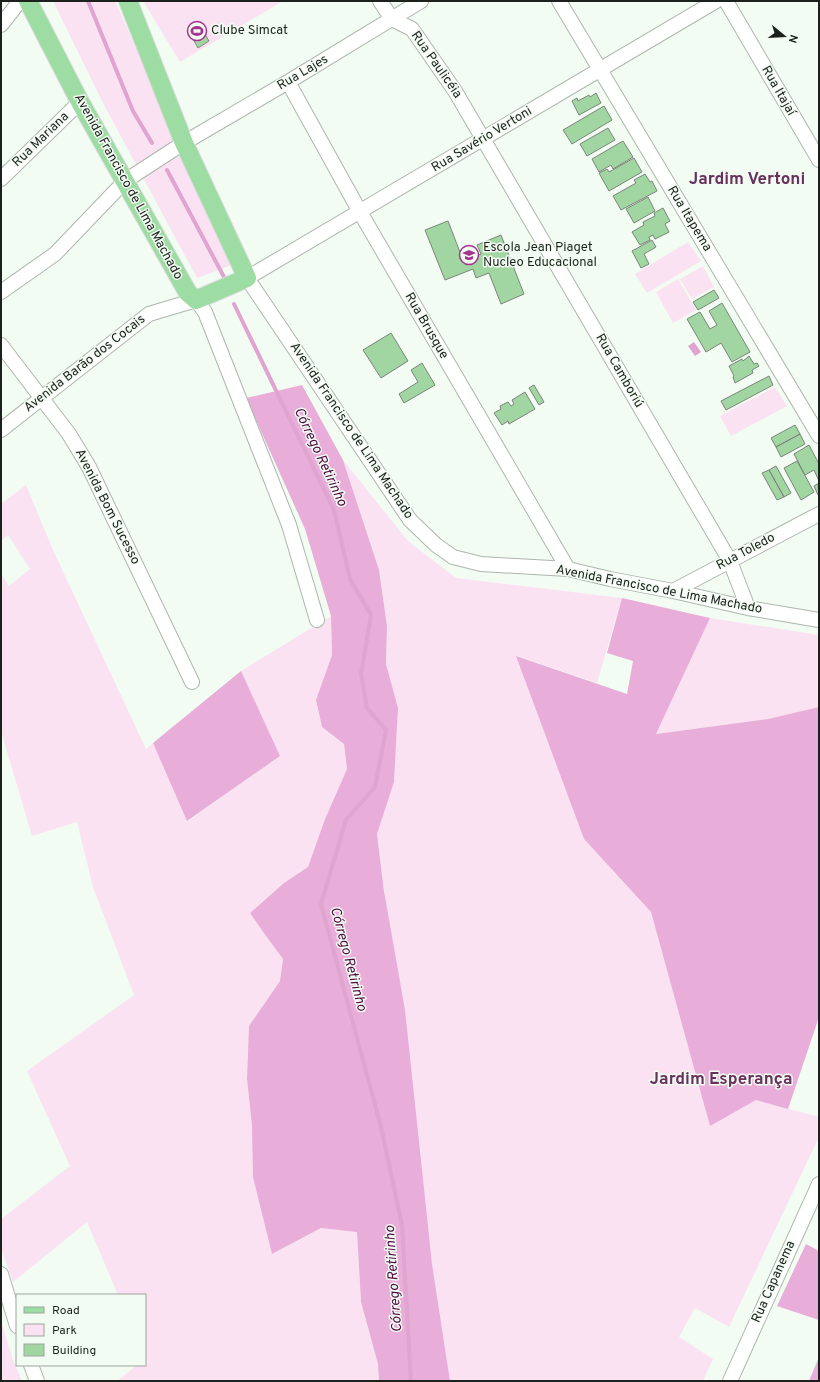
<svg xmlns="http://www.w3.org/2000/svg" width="820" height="1382" font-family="Overpass,sans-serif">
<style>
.green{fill:#fae2f3}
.forest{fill:#e8add9}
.water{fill:#dfa4d0}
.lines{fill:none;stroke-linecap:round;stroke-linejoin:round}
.stream{stroke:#dfa4d0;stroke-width:4}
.building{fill:#a1d6a3;stroke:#7c857c}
.minor-casing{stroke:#adb6ad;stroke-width:16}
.major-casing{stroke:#dbdbdb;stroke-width:20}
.minor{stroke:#fff;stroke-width:14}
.major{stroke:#9ddca2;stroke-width:18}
.labels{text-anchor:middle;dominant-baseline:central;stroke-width:3;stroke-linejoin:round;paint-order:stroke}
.poi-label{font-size:13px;fill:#1d211d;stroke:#f2fcf2;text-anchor:start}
.street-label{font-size:13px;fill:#1d211d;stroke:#f2fcf2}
.water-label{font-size:14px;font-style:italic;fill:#500a44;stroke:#f2fcf2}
.district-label{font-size:17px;font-weight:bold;fill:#68305d;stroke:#f2fcf2}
</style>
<rect width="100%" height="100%" fill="#f2fcf2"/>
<path class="green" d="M53,1H115L232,265L197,278L104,105Z
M143,1H283L180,62Z
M688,242L701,261L647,293L635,274Z
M703,266L714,287L692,299L680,279Z
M678,279L696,310L673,323L656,292Z
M775,387L787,406L731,436L720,416Z
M343,460L408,541L456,578L622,598L597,683L517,656L584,839L651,912L710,1125L756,1100L819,1117V1137L729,1327L695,1308L679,1337L713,1359L703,1381H450L432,1264L377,834L394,782L398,708L386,664L387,626L379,570Z
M26,485L53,550L146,749L153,743L188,821L280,756L241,671L331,616L332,655L316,701L322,727L344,744L347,769L325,819L308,867L284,883L250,913L266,936L283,959L280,981L249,1026L247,1079L252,1126L272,1254L321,1228L357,1231L361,1302L378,1364L379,1381H117L137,1365H145V1295H118L87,1222L13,1282L1,1249V1219L70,1166L27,1071L134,995L93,887L77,822L32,836L1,731V574L9,586L30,569L8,535L1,541V504Z
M710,618L819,635V707L768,719L656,734Z
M1,1321L13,1360L22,1381H1Z"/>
<path class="forest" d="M302,385L343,460L379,570L387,626L386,664L398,708L394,782L377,834L384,891L405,1010L432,1264L450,1381H379L378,1364L361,1302L357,1232L321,1228L272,1254L253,1177L252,1126L247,1079L249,1026L280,981L283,959L266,936L250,913L284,883L308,867L325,819L347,769L344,744L322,727L316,700L332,655L331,616L305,529L246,398Z
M622,598L710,618L656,734L768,719L819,707V1017L788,1109L756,1100L710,1126L651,912L584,839L516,656L627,694L633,661L607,653Z
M241,671L280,756L187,821L153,743Z
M806,1244L819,1251V1320L777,1306Z
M819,1357V1381H809Z"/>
<path class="water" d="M694,342L701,352L695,356L688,346Z"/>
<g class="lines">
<path class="stream" d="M88,1L133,111L152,143
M167,170L224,277
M234,304L334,510L350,579L371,615L361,674L367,708L386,730L375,787L346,820L321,904L381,1127L402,1225L411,1381"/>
</g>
<path class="building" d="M203,31L209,41L198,48L192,37Z
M596,93L601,103L579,115L572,101L577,98L578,101L589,95L590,97Z
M604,106L612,120L572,144L563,130Z
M608,128L615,140L587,156L580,144Z
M623,141L633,157L613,169L611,165L599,172L592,159Z
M634,158L642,172L609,191L599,173L607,169L609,172Z
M645,174L650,182L652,181L657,191L621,210L613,196L636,183L634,180Z
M648,197L655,211L634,223L626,209Z
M663,208L670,221L665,224L669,232L655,239L653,235L649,237L650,240L640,245L632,232L644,225L643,222L655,216L654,213Z
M448,221L463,260L481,254L477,245L501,235L524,294L501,304L489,273L476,278L473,269L445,280L425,230Z
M652,240L656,247L644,254L649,264L641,268L632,251Z
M714,290L719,298L698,310L693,302Z
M722,303L750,352L732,362L721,343L706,352L687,319L700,312L710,329L717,325L709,311Z
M391,333L408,361L381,378L363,350Z
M749,356L754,364L757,363L759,366L752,370L753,373L735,383L733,377L734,376L729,366L742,359L743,361Z
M422,363L435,385L404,403L399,394L418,382L411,370Z
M769,376L773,385L726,410L721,401Z
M534,385L544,402L539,405L529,388Z
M525,392L535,409L509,424L508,421L502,425L494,413L501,409L500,406L508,402L511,406L514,404L512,400Z
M795,425L800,434L776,447L771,438Z
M800,434L805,444L781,457L776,447Z
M809,445L819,464V481L814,470L805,475L794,454Z
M797,461L814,492L801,500L784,468Z
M776,466L791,493L784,497L769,470Z
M769,470L784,497L777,500L762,473Z
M819,483V494L818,495L814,486Z"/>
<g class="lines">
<defs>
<path id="minor" d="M380,1L392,19L412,29L455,91L730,561L748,608
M559,1L819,436
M716,1L247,278L410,520L436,545L453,557L481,564L568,569L610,579L673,591L748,608L819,620
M726,1L819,160
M1,25L20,1
M288,82L360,212L568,569
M1,179L80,102
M1,292L55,254L125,181L182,144L288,82L421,1
M1,345L69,434L89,467L192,682
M1,430L149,314L196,300L205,312L289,525L317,620
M673,591L819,514
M1,1274L17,1326
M31,1365L37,1381
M730,1381L819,1184"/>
<path id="major" d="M28,1L80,102L188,293L196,300L247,278L184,143L128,1"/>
</defs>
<use href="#minor" class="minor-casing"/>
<use href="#major" class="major-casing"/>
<use href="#minor" class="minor"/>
<use href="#major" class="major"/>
</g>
<defs>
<symbol id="stadium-ring" viewBox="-11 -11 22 22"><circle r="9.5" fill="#f2fcf2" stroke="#a53490" stroke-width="1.5"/><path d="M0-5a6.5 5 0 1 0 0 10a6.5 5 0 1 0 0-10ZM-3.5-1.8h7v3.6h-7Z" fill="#a53490"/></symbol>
<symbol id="school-ring" viewBox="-11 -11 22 22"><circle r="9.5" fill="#f2fcf2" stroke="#a53490" stroke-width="1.5"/><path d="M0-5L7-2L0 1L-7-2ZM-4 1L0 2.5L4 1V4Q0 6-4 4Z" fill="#a53490"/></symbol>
</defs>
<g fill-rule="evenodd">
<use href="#stadium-ring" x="186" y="20" width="22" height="22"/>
<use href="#school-ring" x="458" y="244" width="22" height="22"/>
</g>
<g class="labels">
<g class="poi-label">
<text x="211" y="31">Clube Simcat</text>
<text x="483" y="248">Escola Jean Piaget<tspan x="483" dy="15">Nucleo Educacional</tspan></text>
</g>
<g class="street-label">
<text transform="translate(436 65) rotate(55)">Rua Paulicéia</text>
<text transform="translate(303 73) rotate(-31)">Rua Lajes</text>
<text transform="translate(778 91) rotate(60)">Rua Itajaí</text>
<text transform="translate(41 140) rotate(-44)">Rua Mariana</text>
<text transform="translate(482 140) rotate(-31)">Rua Savério Vertoni</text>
<text transform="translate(128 187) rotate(61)">Avenida Francisco de Lima Machado</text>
<text transform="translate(689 219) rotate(59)">Rua Itapema</text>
<text transform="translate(426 326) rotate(60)">Rua Brusque</text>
<text transform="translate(85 364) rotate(-38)">Avenida Barão dos Cocais</text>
<text transform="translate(619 371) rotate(60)">Rua Camboriú</text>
<text transform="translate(351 431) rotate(56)">Avenida Francisco de Lima Machado</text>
<text transform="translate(107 507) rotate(63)">Avenida Bom Sucesso</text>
<text transform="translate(746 552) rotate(-28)">Rua Toledo</text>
<text transform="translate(659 590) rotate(11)">Avenida Francisco de Lima Machado</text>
<text transform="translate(774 1282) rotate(-66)">Rua Capanema</text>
</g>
<g class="water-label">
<text transform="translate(320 457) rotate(65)">Córrego Retirinho</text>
<text transform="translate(348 959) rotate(75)">Córrego Retirinho</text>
<text transform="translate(394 1279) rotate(-94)">Córrego Retirinho</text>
</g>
<g class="district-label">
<text x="747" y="180">Jardim Vertoni</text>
<text x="721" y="1080">Jardim Esperança</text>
</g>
</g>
<rect width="820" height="1382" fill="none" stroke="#1d211d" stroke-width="4"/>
<rect x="16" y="1294" width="130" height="72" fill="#f2fcf2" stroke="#9da49d"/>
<rect x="24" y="1307" width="20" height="6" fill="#9ddca2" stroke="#9da49d"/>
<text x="52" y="1314" font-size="12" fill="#1d211d">Road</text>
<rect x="24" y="1324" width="20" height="12" fill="#fae2f3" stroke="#9da49d"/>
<text x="52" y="1334" font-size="12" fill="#1d211d">Park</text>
<rect x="24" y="1344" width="20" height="12" fill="#a1d6a3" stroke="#9da49d"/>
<text x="52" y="1354" font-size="12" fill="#1d211d">Building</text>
<g transform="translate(784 36) rotate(108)" stroke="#f2fcf2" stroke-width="3" paint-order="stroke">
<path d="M0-3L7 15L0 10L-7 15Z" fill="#1d211d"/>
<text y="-6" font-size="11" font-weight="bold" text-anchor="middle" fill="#1d211d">N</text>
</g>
</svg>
